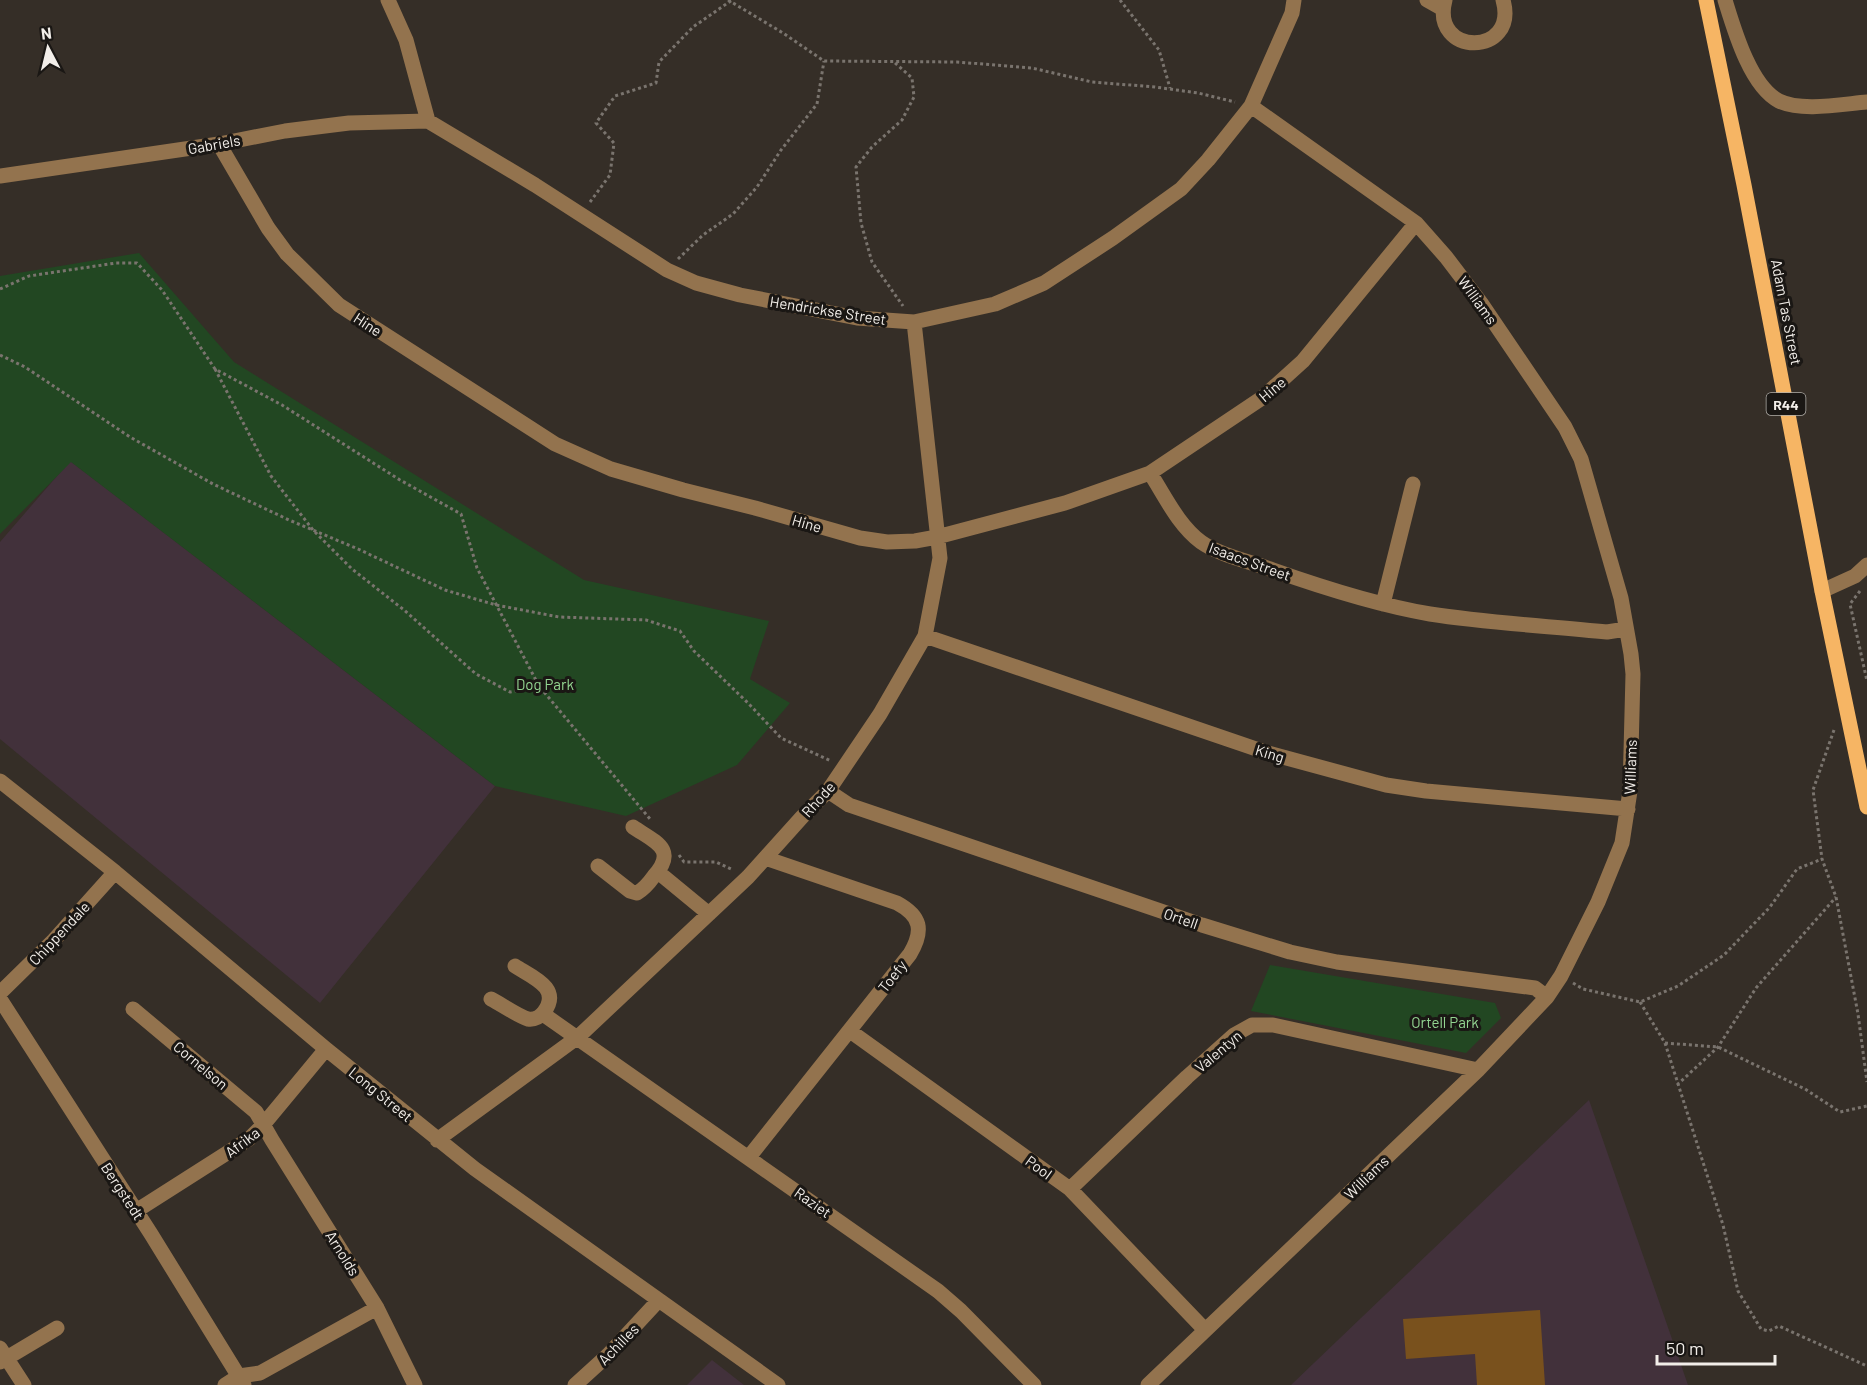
<svg xmlns="http://www.w3.org/2000/svg" width="1867" height="1385" font-family="Barlow,sans-serif">
<style>
.education{fill:#42313b}
.green{fill:#224722}
.building{fill:#79511d}
.lines{fill:none;stroke-linecap:round;stroke-linejoin:round}
.path{stroke:#7a746e;stroke-width:3;stroke-dasharray:3 3;stroke-linecap:butt}
.minor{stroke:#93734e;stroke-width:15}
.major{stroke:#f6b564;stroke-width:15}
.labels{text-anchor:middle;dominant-baseline:central;stroke-width:6;stroke-linejoin:round;paint-order:stroke}
.shield{fill:#1a1714;stroke:#b1aea9;stroke-width:1.5}
.shield-label{font-size:14px;font-weight:bold;fill:#f2eee9}
.street-label{font-size:15px;fill:#f2eee9;stroke:#1a1714}
.park-label{font-size:15px;fill:#93d591;stroke:#1a1714}
</style>
<rect width="100%" height="100%" fill="#352e27"/>
<path class="education" d="M70,461L495,786L320,1003L0,739V542Z
M1589,1100L1688,1385H1291L1361,1318Z
M712,1360L744,1385H687Z"/>
<path class="green" d="M139,253L234,362L584,580L769,621L750,679L790,703L737,765L626,816L495,786L71,462L0,534V276Z
M1270,965L1495,1003L1501,1018L1466,1053L1251,1011Z"/>
<path class="building" d="M1540,1310L1545,1385H1477L1475,1354L1406,1359L1403,1319Z"/>
<g class="lines">
<path class="path" d="M728,0L783,33L824,61L957,62L1032,68L1092,82L1155,87L1198,93L1235,102
M1120,0L1159,50L1170,88
M895,63L912,78L914,97L902,120L872,147L856,167L861,223L872,262L903,306
M590,202L610,175L614,143L596,123L615,96L656,83L659,62L693,27L732,0
M678,259L703,235L733,214L757,187L781,150L817,104L824,61
M0,289L29,276L116,263H137L162,290L215,369L282,405L400,480L461,514L477,568L539,686L650,819
M0,355L25,367L130,437L213,484L289,520L358,549L445,590L496,605L559,617L646,620L680,631L694,651L748,703L781,738L831,761
M215,369L271,476L313,530L352,569L404,610L476,674L510,692L539,686
M1860,591L1850,604L1867,681
M1834,730L1813,790L1822,859L1836,897L1858,1014L1867,1082
M679,855L684,862H716L733,870
M1573,983L1583,989L1640,1002L1678,986L1724,955L1770,907L1797,869L1822,859
M1640,1002L1665,1043L1718,1047L1805,1089L1840,1112L1867,1106
M1665,1043L1723,1225L1738,1291L1761,1329L1769,1331L1779,1326L1867,1366
M1677,1085L1718,1047L1756,988L1836,897"/>
<path class="minor" d="M388,0L406,40L428,121L535,185L667,270L696,283L740,295L857,318L914,322L995,304L1044,283L1113,238L1181,189L1208,160L1251,106L1292,13L1294,0
M1427,0L1443,9
M1445,0C1430,57 1519,57 1503,0
M1725,0C1734,29 1750,86 1779,101C1801,112 1843,104 1867,102
M219,144L268,228L287,254L339,305L555,444L611,469L683,490L755,508L860,538L887,542L915,541L937,537L1065,503L1150,473L1262,398L1303,361L1416,223
M0,176L219,144L285,131L349,123L428,121
M1150,473C1165,496 1178,525 1201,542C1219,555 1251,562 1273,570C1324,588 1377,605 1430,614C1488,623 1548,626 1607,632L1626,629
M1822,591L1855,576L1867,565
M1383,604L1413,484
M925,636L1268,753L1386,785L1426,791L1628,809
M0,781L115,872L326,1049L475,1169L778,1385
M828,791L849,805L1202,925L1290,952L1337,962L1535,988L1547,997
M598,866L630,891L637,893C644,889 649,883 654,876C678,849 655,842 633,827
M658,872L709,914
M0,993L54,940L115,872
M0,999L151,1234L244,1385
M491,999C501,1004 518,1016 528,1019C535,1020 541,1016 544,1012C562,988 532,977 515,966
M133,1009L256,1112L272,1140L377,1308L415,1385
M543,1014L938,1291L961,1311L1034,1385
M850,1031L1070,1189L1205,1330
M437,1140L578,1037L748,877L802,817L828,791L880,714L925,636L940,558L914,322
M749,1157L910,954C924,930 921,916 897,903L765,858
M1070,1189L1187,1077L1234,1035L1252,1025H1273L1478,1070
M136,1211L249,1139L263,1125L326,1049
M0,1348L24,1385
M0,1362L57,1328
M225,1385L239,1376L260,1373L377,1308
M575,1385L608,1355L658,1301
M1148,1385L1478,1070L1547,997L1561,976L1598,902L1622,843L1630,791L1633,674L1631,654L1621,598L1604,539L1581,459L1565,427L1481,303L1446,257L1416,223L1251,106"/>
<path class="major" d="M1706,0L1744,185L1822,591L1867,807"/>
</g>
<g class="labels">
<rect class="shield" x="1766.5" y="393" width="39" height="22" rx="4.5"/>
<g class="shield-label">
<text x="1786" y="404">R44</text>
</g>
<g class="street-label">
<text transform="translate(214 144) rotate(-10)">Gabriels</text>
<text transform="translate(1478 300) rotate(54)">Williams</text>
<text transform="translate(828 310) rotate(9)">Hendrickse Street</text>
<text transform="translate(1787 312) rotate(79)">Adam Tas Street</text>
<text transform="translate(368 324) rotate(33)">Hine</text>
<text transform="translate(1272 389) rotate(-40)">Hine</text>
<text transform="translate(807 523) rotate(16)">Hine</text>
<text transform="translate(1250 561) rotate(20)">Isaacs Street</text>
<text transform="translate(1270 753) rotate(17)">King</text>
<text transform="translate(1630 767) rotate(-88)">Williams</text>
<text transform="translate(818 799) rotate(-48)">Rhode</text>
<text transform="translate(1181 918) rotate(19)">Ortell</text>
<text transform="translate(59 933) rotate(-47)">Chippendale</text>
<text transform="translate(892 976) rotate(-52)">Toefy</text>
<text transform="translate(1218 1051) rotate(-40)">Valentyn</text>
<text transform="translate(201 1065) rotate(40)">Cornelson</text>
<text transform="translate(381 1094) rotate(39)">Long Street</text>
<text transform="translate(242 1142) rotate(-37)">Afrika</text>
<text transform="translate(1039 1167) rotate(36)">Pool</text>
<text transform="translate(1366 1177) rotate(-44)">Williams</text>
<text transform="translate(123 1191) rotate(57)">Bergstedt</text>
<text transform="translate(813 1202) rotate(35)">Raziet</text>
<text transform="translate(343 1253) rotate(58)">Arnolds</text>
<text transform="translate(618 1344) rotate(-46)">Achilles</text>
</g>
<g class="park-label">
<text x="545" y="684">Dog Park</text>
<text x="1445" y="1022">Ortell Park</text>
</g>
</g>
<g transform="translate(48 48) rotate(353)" stroke="#1a1714" stroke-width="4.5" paint-order="stroke">
<path d="M0-4.5L10 22L0 15L-10 22Z" fill="#f2eee9"/>
<text y="-9" font-size="16" font-weight="bold" text-anchor="middle" fill="#f2eee9">N</text>
</g>
<path d="M1657 1355v9h118v-9" fill="none" stroke="#f2eee9" stroke-width="3"/>
<text x="1666" y="1355" font-size="18" fill="#f2eee9" stroke="#1a1714" stroke-width="4.5" paint-order="stroke">50 m</text>
</svg>
